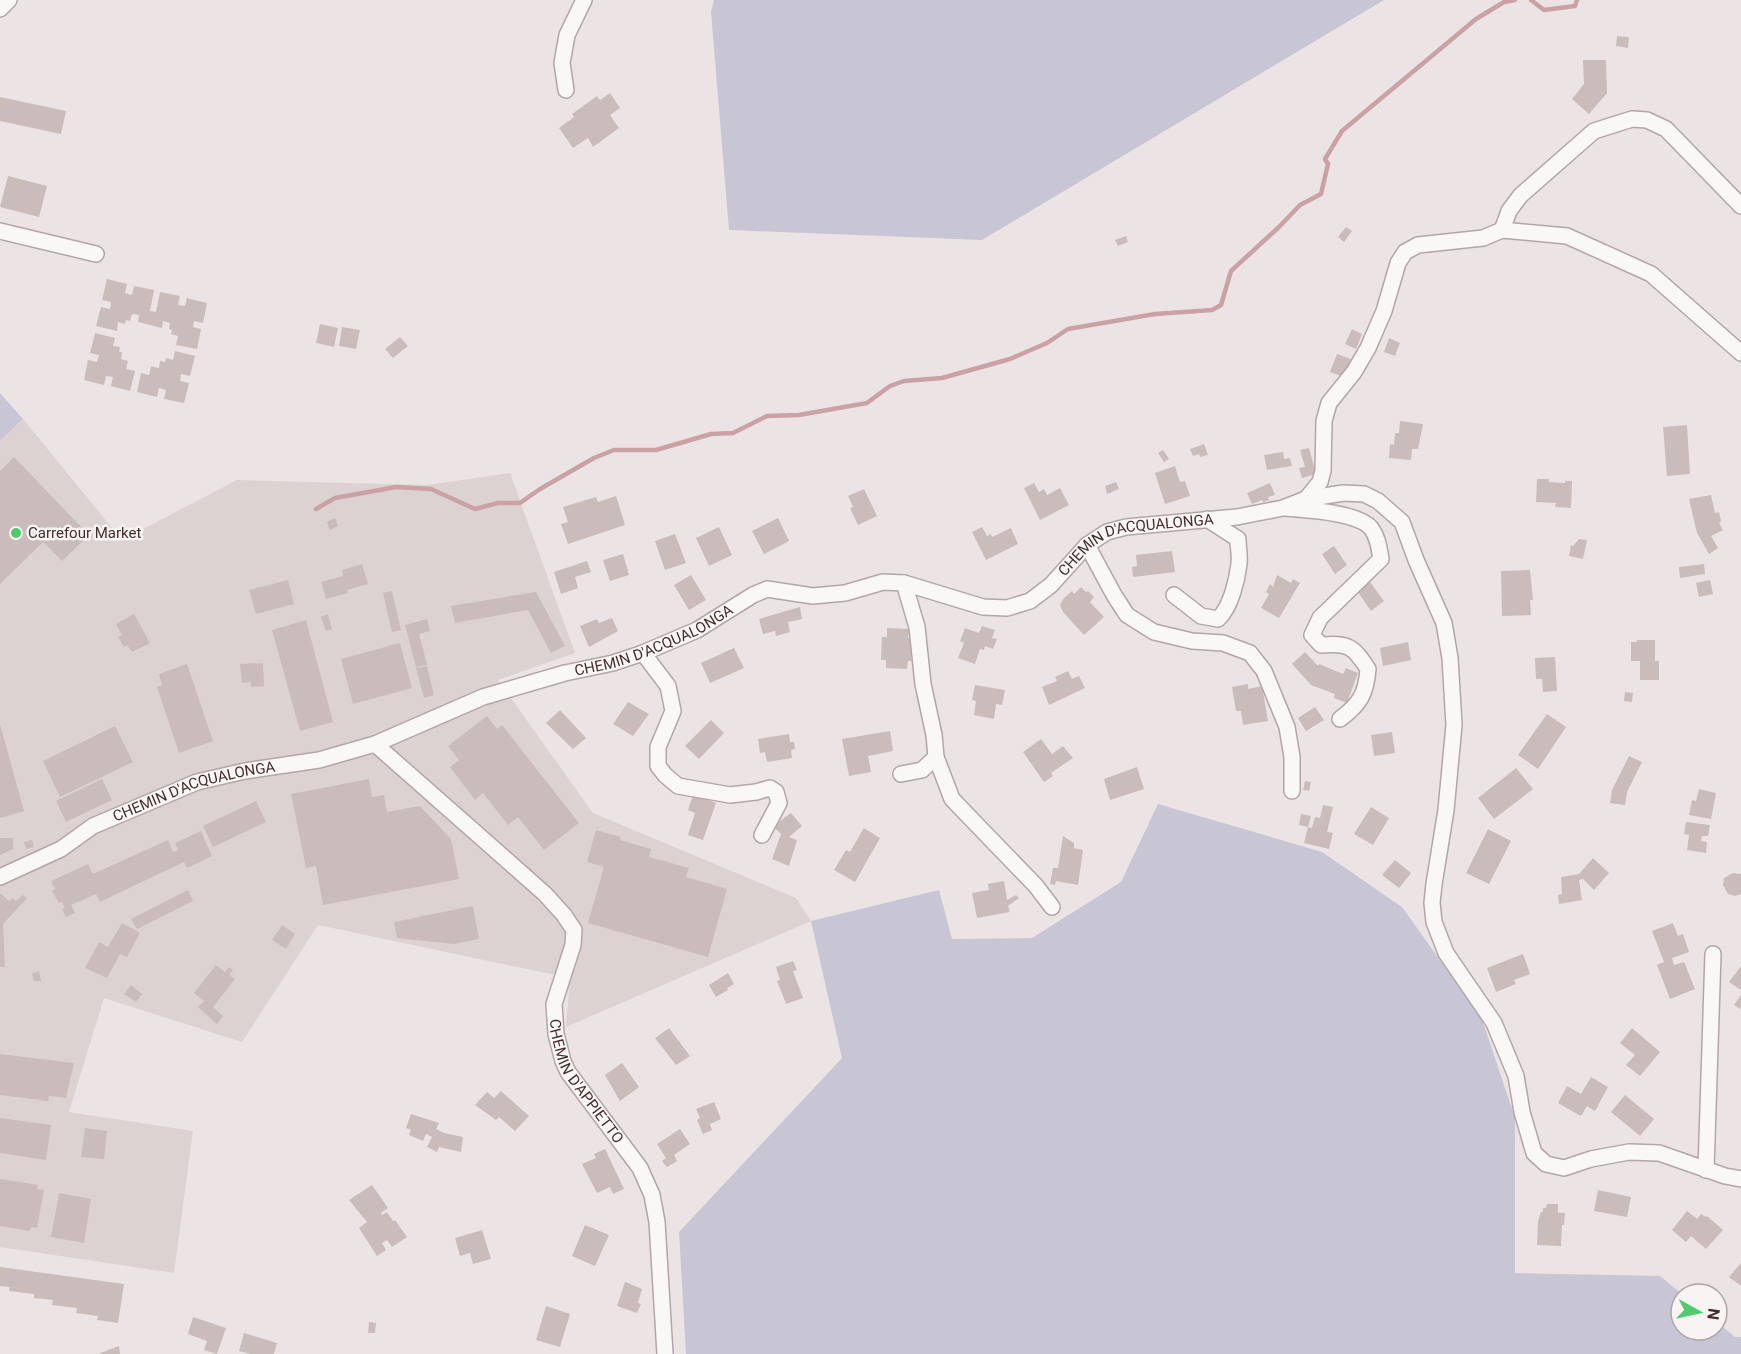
<svg xmlns="http://www.w3.org/2000/svg" width="1741" height="1354" font-family="Roboto,sans-serif">
<style>
.built{fill:#ddd2d2}
.green{fill:#c8c6d5}
.lines{fill:none;stroke-linecap:round;stroke-linejoin:round}
.stream{stroke:#caa1a5;stroke-width:4.5}
.building{fill:#c9bcbb}
.minor-casing{stroke:#b3a6a5;stroke-width:18}
.minor{stroke:#faf7f7;stroke-width:15}
.poi-dot{fill:#4fcb6d;stroke:#f9f4f4;stroke-width:2}
.labels{text-anchor:middle;dominant-baseline:central;stroke-width:5;stroke-linejoin:round;paint-order:stroke}
.poi-label{font-size:15px;fill:#442d2c;stroke:#f9f4f4;text-anchor:start}
.street-label{font-size:15px;fill:#442d2c;stroke:#f9f4f4}
</style>
<rect width="100%" height="100%" fill="#ece4e4"/>
<path class="built" d="M23,419L122,540L237,480L427,485L510,473L575,653L498,680L593,813L796,898L811,921L566,1027L570,978L318,925L242,1042L104,998L69,1112L193,1131L174,1273L0,1247V441Z"/>
<path class="green" d="M714,0H1384L982,240L729,230L711,12Z
M0,393L23,419L0,441Z
M1158,804L1322,852L1402,907L1482,1019L1515,1118V1273L1660,1276L1682,1294L1681,1330H1717V1322L1735,1337H1741V1354H686L679,1232L842,1058L811,921L939,890L952,939L1032,938L1121,882Z"/>
<g class="lines">
<path class="stream" d="M1531,0L1544,10L1575,6L1577,0
M316,509L335,498L396,487L431,489L475,509L498,503H520L540,489L594,458L614,450H656L711,434L733,433L767,416L799,415L867,403L890,386L904,381L942,378L1010,359L1047,343L1068,329L1155,314L1212,310L1221,305L1231,271L1279,227L1300,205L1321,194L1328,164L1325,159L1342,131L1476,19L1504,2L1515,0"/>
</g>
<path class="building" d="M1617,36L1629,37L1628,48L1616,46Z
M1583,60H1606L1607,93L1589,114L1572,99L1584,84Z
M610,93L620,108L610,115L619,128L593,147L588,138L573,148L559,128L574,117L572,114L597,96L600,100Z
M0,97L66,111L61,134L0,121Z
M8,176L47,186L39,217L0,207Z
M1346,227L1352,231L1344,242L1338,237Z
M1126,236L1128,242L1118,246L1115,240Z
M107,279L127,284L125,293L132,295L134,286L154,290L150,311L156,312L160,292L180,296L178,305L185,306L187,298L207,303L203,323L194,321L193,327L201,329L197,349L176,345L178,336L171,334L172,330L169,329L170,323L163,321L162,328L138,322L139,315L132,314L130,321L126,320L125,324L118,322L117,331L96,326L101,307L110,309L111,302L102,300Z
M320,324L338,328L334,347L316,343Z
M342,327L360,330L356,349L339,346Z
M1352,329L1362,334L1356,349L1345,344Z
M95,333L115,338L113,346L120,347L119,352H122L121,359L128,361L126,369L135,371L130,391L111,386L113,377L106,376L104,385L84,380L88,360L97,362L99,355L90,353Z
M400,337L408,346L393,358L385,349Z
M1389,338L1400,343L1395,356L1384,352Z
M175,351L195,356L190,376L181,374L180,381L189,383L184,403L164,399L166,390L159,388L157,397L137,392L141,373L149,375L151,366L159,368L160,361L165,362L166,358L173,360Z
M1337,354L1351,359L1344,377L1330,372Z
M1400,421L1423,424L1418,449H1412L1411,460L1389,458L1390,444L1394,445L1395,433H1399Z
M1687,425L1690,474L1667,476L1663,427Z
M1204,444L1208,455L1200,457L1199,454L1193,456L1190,449Z
M1309,448L1316,474L1302,478L1299,468L1305,467L1300,450Z
M1163,450L1169,459L1164,462L1158,453Z
M1283,452L1284,459L1290,458L1292,466L1267,470L1264,455Z
M14,457L89,535L62,561L43,542L0,584V471Z
M1175,466L1180,482L1185,481L1190,496L1165,504L1155,473Z
M1537,479H1549V482L1565,483V481H1572L1571,508L1555,507L1556,503L1536,502Z
M1116,482L1119,489L1107,494L1105,486Z
M1034,483L1039,492L1044,489L1047,495L1060,488L1069,505L1040,520L1024,488Z
M1270,483L1275,495L1268,497L1269,500L1263,502L1262,500L1252,504L1247,493Z
M864,489L877,516L858,525L850,508L853,507L848,496Z
M1711,495L1715,513L1719,512L1721,521L1719,523L1723,530L1711,536L1718,548L1709,554L1697,533L1689,499Z
M616,496L625,525L568,544L561,524L568,522L563,507L596,497L598,502Z
M335,518L338,526L330,530L327,522Z
M778,518L789,541L764,554L752,531Z
M719,527L732,555L709,566L696,538Z
M982,527L987,536L991,534L992,537L1011,528L1018,544L986,560L972,532Z
M675,534L686,563L665,570L655,541Z
M1579,539L1587,540L1583,559L1569,556L1571,545L1573,546Z
M1334,546L1347,565L1335,574L1322,554Z
M1172,551L1175,572L1133,577L1132,567L1137,566L1136,555Z
M623,554L629,575L610,581L603,560Z
M587,561L591,572L575,577L578,588L561,594L554,572Z
M362,564L368,584L347,590L348,593L326,599L321,582L343,576L342,570Z
M1704,564L1705,574L1680,578L1679,567Z
M1530,570L1533,600H1530L1531,615L1502,616L1501,571Z
M691,575L706,600L689,610L674,585Z
M1277,575L1291,583L1293,579L1300,583L1279,618L1261,608L1269,594L1266,592L1270,584L1273,587Z
M288,580L294,604L256,614L249,590Z
M1710,580L1713,594L1699,597L1696,583Z
M1370,582L1384,601L1371,611L1358,592Z
M1081,587L1086,592L1088,591L1094,597L1090,602L1104,617L1084,635L1063,612L1060,605L1063,599L1072,591L1074,594Z
M392,591L401,630L392,632L383,593Z
M536,592L565,646L551,653L528,610L455,623L451,606Z
M800,607L802,619L788,622L790,632L776,636L775,631L763,634L759,619Z
M134,614L150,643L132,652L127,645L124,647L118,637L122,635L116,624Z
M328,614L332,629L326,631L321,617Z
M612,618L618,631L589,647L580,626L597,619L599,623Z
M427,619L430,631L419,634L427,665L416,667L405,625Z
M306,620L333,722L300,731L272,630Z
M982,626L995,630L992,638L997,639L993,649L985,646L984,650L980,649L975,664L958,658L964,643L960,641L965,628L979,633Z
M887,628L909,629L908,638H912L911,661H908L907,669L886,668V660H881L882,637H887Z
M1637,640H1655V661H1659V680H1640V661H1631V642H1637Z
M1408,642L1411,660L1383,666L1380,648Z
M400,643L412,688L353,704L341,659Z
M734,648L744,668L710,683L701,663Z
M1305,652L1318,666L1319,664L1343,674L1346,668L1358,673L1347,703L1334,698L1335,694L1311,685L1292,664Z
M1555,657L1557,691L1543,692L1542,679H1536L1535,658Z
M263,663L264,686L251,687V682L242,683L240,664Z
M187,664L213,741L179,753L157,687L162,685L159,674Z
M427,666L434,695L424,698L416,668Z
M1068,671L1072,679L1079,676L1085,688L1049,705L1042,687L1057,681L1055,677Z
M1248,684V689L1262,686L1268,721L1243,725L1241,711H1236L1232,687Z
M975,685L1005,690L1002,705L996,704L994,719L974,715L976,701L972,700Z
M1625,692L1633,693L1632,702L1624,701Z
M628,702L649,714L633,736L613,724Z
M1315,707L1324,720L1306,731L1298,718Z
M560,710L586,738L573,749L546,723Z
M1547,714L1566,727L1538,769L1518,755Z
M487,716L497,729L502,725L579,823L544,850L518,817L508,825L483,793L475,800L450,767L459,760L448,746Z
M711,720L724,733L699,759L685,746Z
M0,724L24,811L0,818Z
M115,726L133,762L60,797L43,761Z
M890,731L893,751L868,756L871,772L849,776L842,739Z
M1392,732L1395,753L1374,756L1371,735Z
M789,734L790,742H794L795,749L791,750L792,758L767,762L765,752L760,753L758,739Z
M1041,739L1052,754L1063,746L1073,758L1051,773L1053,776L1044,782L1023,752Z
M1629,756L1642,762L1627,792L1625,805L1610,803L1612,790Z
M1137,767L1144,789L1110,800L1104,779Z
M1516,768L1533,789L1494,819L1478,798Z
M102,779L112,800L66,822L56,801Z
M369,779L372,797L384,795L387,812L420,806L451,839L459,879L323,905L316,866L306,868L291,794Z
M1305,781L1311,782L1309,791L1303,790Z
M1699,789L1716,793L1711,819L1689,815L1692,800L1696,801Z
M693,795L716,803L703,840L688,835L695,813L688,810Z
M256,801L266,822L213,847L203,826Z
M1323,805L1333,807L1327,832L1333,833L1329,849L1304,843L1308,827L1312,828L1315,817L1320,818Z
M1371,807L1389,818L1373,845L1354,834Z
M791,813L802,826L789,837L797,840L789,866L772,859L781,834L773,826Z
M1301,814L1311,816L1308,827L1299,825Z
M1686,822L1710,825L1708,836H1702L1701,841L1707,842L1706,853L1687,850L1689,835L1684,834Z
M864,828L880,838L855,882L834,870L846,850L850,852Z
M1488,829L1511,841L1489,884L1466,873Z
M596,830L621,837L620,840L651,849L649,857L689,868L686,877L727,889L708,957L588,923L604,867L587,862Z
M201,831L212,856L187,868L184,862L100,902L96,894L71,905L75,913L66,917L62,909L65,908L62,902L59,903L52,891L55,889L51,881L88,864L93,874L168,840L173,852L178,850L175,843Z
M1063,836L1074,843V848L1083,850L1078,885L1056,881L1055,885L1050,884L1053,868H1058Z
M0,838H13V849L0,855Z
M32,840L34,847L26,849L24,842Z
M1593,858L1609,873L1594,890L1583,879L1579,880L1582,900L1559,904L1558,895L1562,894L1561,877L1579,874Z
M1395,860L1411,873L1399,888L1382,875Z
M1733,873L1741,874V894L1735,896L1728,894L1723,885L1724,878Z
M1004,881L1007,900L1016,895L1019,898L1008,906L1010,912L977,918L972,893L989,890L988,884Z
M188,890L193,901L137,929L131,919Z
M0,893L9,901L13,898L16,901L23,895L27,898L3,924L5,967H0Z
M473,906L479,939L454,944L397,938L394,922Z
M122,923L140,933L127,957L120,954L107,978L85,968L99,942L108,947Z
M1673,923L1678,936L1683,934L1689,952L1672,958L1674,965L1684,962L1695,989L1670,999L1657,965L1664,962L1652,931Z
M282,925L295,934L286,949L272,940Z
M1523,954L1530,974L1514,980L1516,984L1496,992L1487,968Z
M793,961L797,970L793,971L803,998L786,1004L777,981L780,980L776,967Z
M216,965L225,972L229,967L233,970L229,975L235,979L213,1007L223,1016L217,1024L198,1007L204,1001L194,993Z
M1741,966V990L1729,982Z
M39,971L41,981H34L32,974Z
M728,973L734,984L727,988L728,990L716,997L709,985Z
M131,985L142,994L136,1002L124,994Z
M1741,995V1009L1734,1005Z
M669,1028L690,1056L676,1065L655,1038Z
M1632,1028L1660,1052L1640,1076L1626,1065L1635,1055L1620,1043Z
M0,1054L74,1063L66,1098L49,1096L48,1101L0,1095Z
M622,1063L639,1087L620,1101L605,1075Z
M1591,1077L1608,1087L1595,1111L1587,1106L1581,1116L1558,1103L1567,1086L1581,1094Z
M501,1091L529,1116L515,1131L499,1117L496,1120L475,1105L487,1092L494,1098Z
M1625,1095L1654,1119L1640,1136L1611,1112Z
M714,1102L721,1119L710,1124L712,1130L703,1134L697,1120L700,1118L696,1109Z
M411,1114L439,1123L436,1129L444,1133L463,1137L461,1152L439,1147L437,1152L427,1147L432,1137L426,1134L423,1141L409,1135L411,1130L406,1128Z
M0,1118L51,1125L46,1160L0,1153Z
M85,1128L107,1131L104,1159L81,1157Z
M680,1129L690,1144L674,1155L677,1161L667,1167L662,1161L666,1158L657,1144Z
M605,1149L624,1189L613,1194L610,1187L597,1193L582,1164L596,1158L594,1154Z
M0,1179L38,1185L37,1189L44,1190L37,1228L31,1227L30,1231L0,1226Z
M372,1185L388,1208L381,1213L382,1215L387,1212L393,1221L395,1220L407,1237L392,1247L387,1240L382,1243L386,1250L377,1256L359,1228L367,1222L349,1200Z
M1598,1190L1631,1197L1627,1217L1594,1211Z
M59,1193L91,1199L84,1243L51,1237Z
M1547,1204H1558V1213H1565L1564,1225H1562L1561,1246L1537,1245L1538,1221L1541,1212H1543V1208H1546Z
M1687,1211L1697,1219L1701,1214L1706,1217L1707,1216L1723,1230L1706,1249L1691,1236L1686,1242L1672,1230Z
M585,1225L609,1235L595,1266L572,1256Z
M482,1230L491,1259L473,1264L470,1253L460,1256L455,1238Z
M1741,1263V1286L1729,1277Z
M0,1267L124,1284L118,1323L97,1320L98,1316L76,1313L77,1308L52,1305L53,1300L34,1298V1294L9,1291L10,1287L0,1286Z
M625,1282L642,1289L638,1303L641,1304L637,1313L617,1306Z
M546,1306L570,1314L560,1347L536,1340Z
M193,1317L226,1328L217,1354L204,1350L207,1341L188,1334Z
M369,1322L376,1323L375,1333H368Z
M244,1333L277,1343L274,1354H251L239,1351Z
M119,1346L120,1354H98Z"/>
<g class="lines">
<defs>
<g id="minor">
<path d="M0,9L9,0"/>
<path d="M566,90L562,63L567,35L584,0"/>
<path d="M1502,230L1567,236L1651,274L1741,353"/>
<path d="M0,231L96,254"/>
<path d="M1306,499L1320,482L1323,471L1324,421L1329,403L1354,372L1368,348L1384,311L1398,263L1405,252L1418,245L1483,238L1502,230L1509,211L1521,195L1594,131L1632,119L1647,120L1666,129L1741,206"/>
<path d="M1286,508C1307,510 1357,512 1371,528C1378,537 1379,548 1381,559L1320,618L1312,635L1321,645C1349,643 1353,646 1368,669C1366,694 1360,704 1340,719"/>
<path d="M1087,545L1114,595L1127,615L1154,632L1192,641L1223,643L1250,653L1264,671L1287,727L1292,757V791"/>
<path d="M904,583L917,627L923,684L934,735L936,757L952,799L1036,886L1052,907"/>
<path d="M1174,595L1201,616L1218,619C1231,607 1237,580 1239,564C1240,556 1238,547 1238,539L1207,519"/>
<path d="M643,653L668,686L673,711L658,747V766L665,775L678,786L730,795L756,792L770,788L776,792L779,803L762,835"/>
<path id="s1" d="M375,744L545,894L564,915L574,930L573,945L554,1004L556,1034L563,1061L568,1072L640,1168L652,1195L657,1222L665,1354"/>
<path d="M901,774L922,770L936,757"/>
<path id="s2" d="M0,877L61,849L93,826L197,782L245,771L319,760L375,744L483,697L565,673L613,663L643,653L697,630L753,595L767,589L813,596L845,593L883,582L904,583L983,607L1007,608L1030,601L1051,585L1087,545L1107,532L1126,527L1237,517L1283,508L1306,499L1343,493L1364,494L1378,501L1402,522L1416,560L1444,623L1450,658L1454,725L1446,810L1434,884L1432,903L1434,922L1446,953L1494,1023L1516,1076L1522,1112L1534,1153L1546,1164L1564,1168L1591,1159L1629,1152L1659,1153L1725,1176L1741,1179"/>
<path d="M1706,1170L1713,954"/>
</g>
</defs>
<use href="#minor" class="minor-casing"/>
<use href="#minor" class="minor"/>
</g>
<circle class="poi-dot" cx="16" cy="533" r="6"/>
<g class="labels">
<g class="poi-label">
<text x="28" y="533">Carrefour Market</text>
</g>
<g class="street-label">
<text stroke="none"><textPath href="#s2" startOffset="1222">CHEMIN D'ACQUALONGA</textPath></text>
<text stroke="none"><textPath href="#s2" startOffset="700">CHEMIN D'ACQUALONGA</textPath></text>
<text stroke="none"><textPath href="#s2" startOffset="214">CHEMIN D'ACQUALONGA</textPath></text>
<text stroke="none"><textPath href="#s1" startOffset="436">CHEMIN D'APPIETTO</textPath></text>
</g>
</g>
<g transform="translate(1699 1312) rotate(98)"><circle r="28" fill="#f9f4f4" stroke="#b1a4a4" stroke-width="1.5"/>
<path d="M0-4.5L10 22L0 15L-10 22Z" fill="#4fcb6d"/>
<text y="-9" font-size="16" font-weight="bold" text-anchor="middle" fill="#442d2c">N</text>
</g>
</svg>
